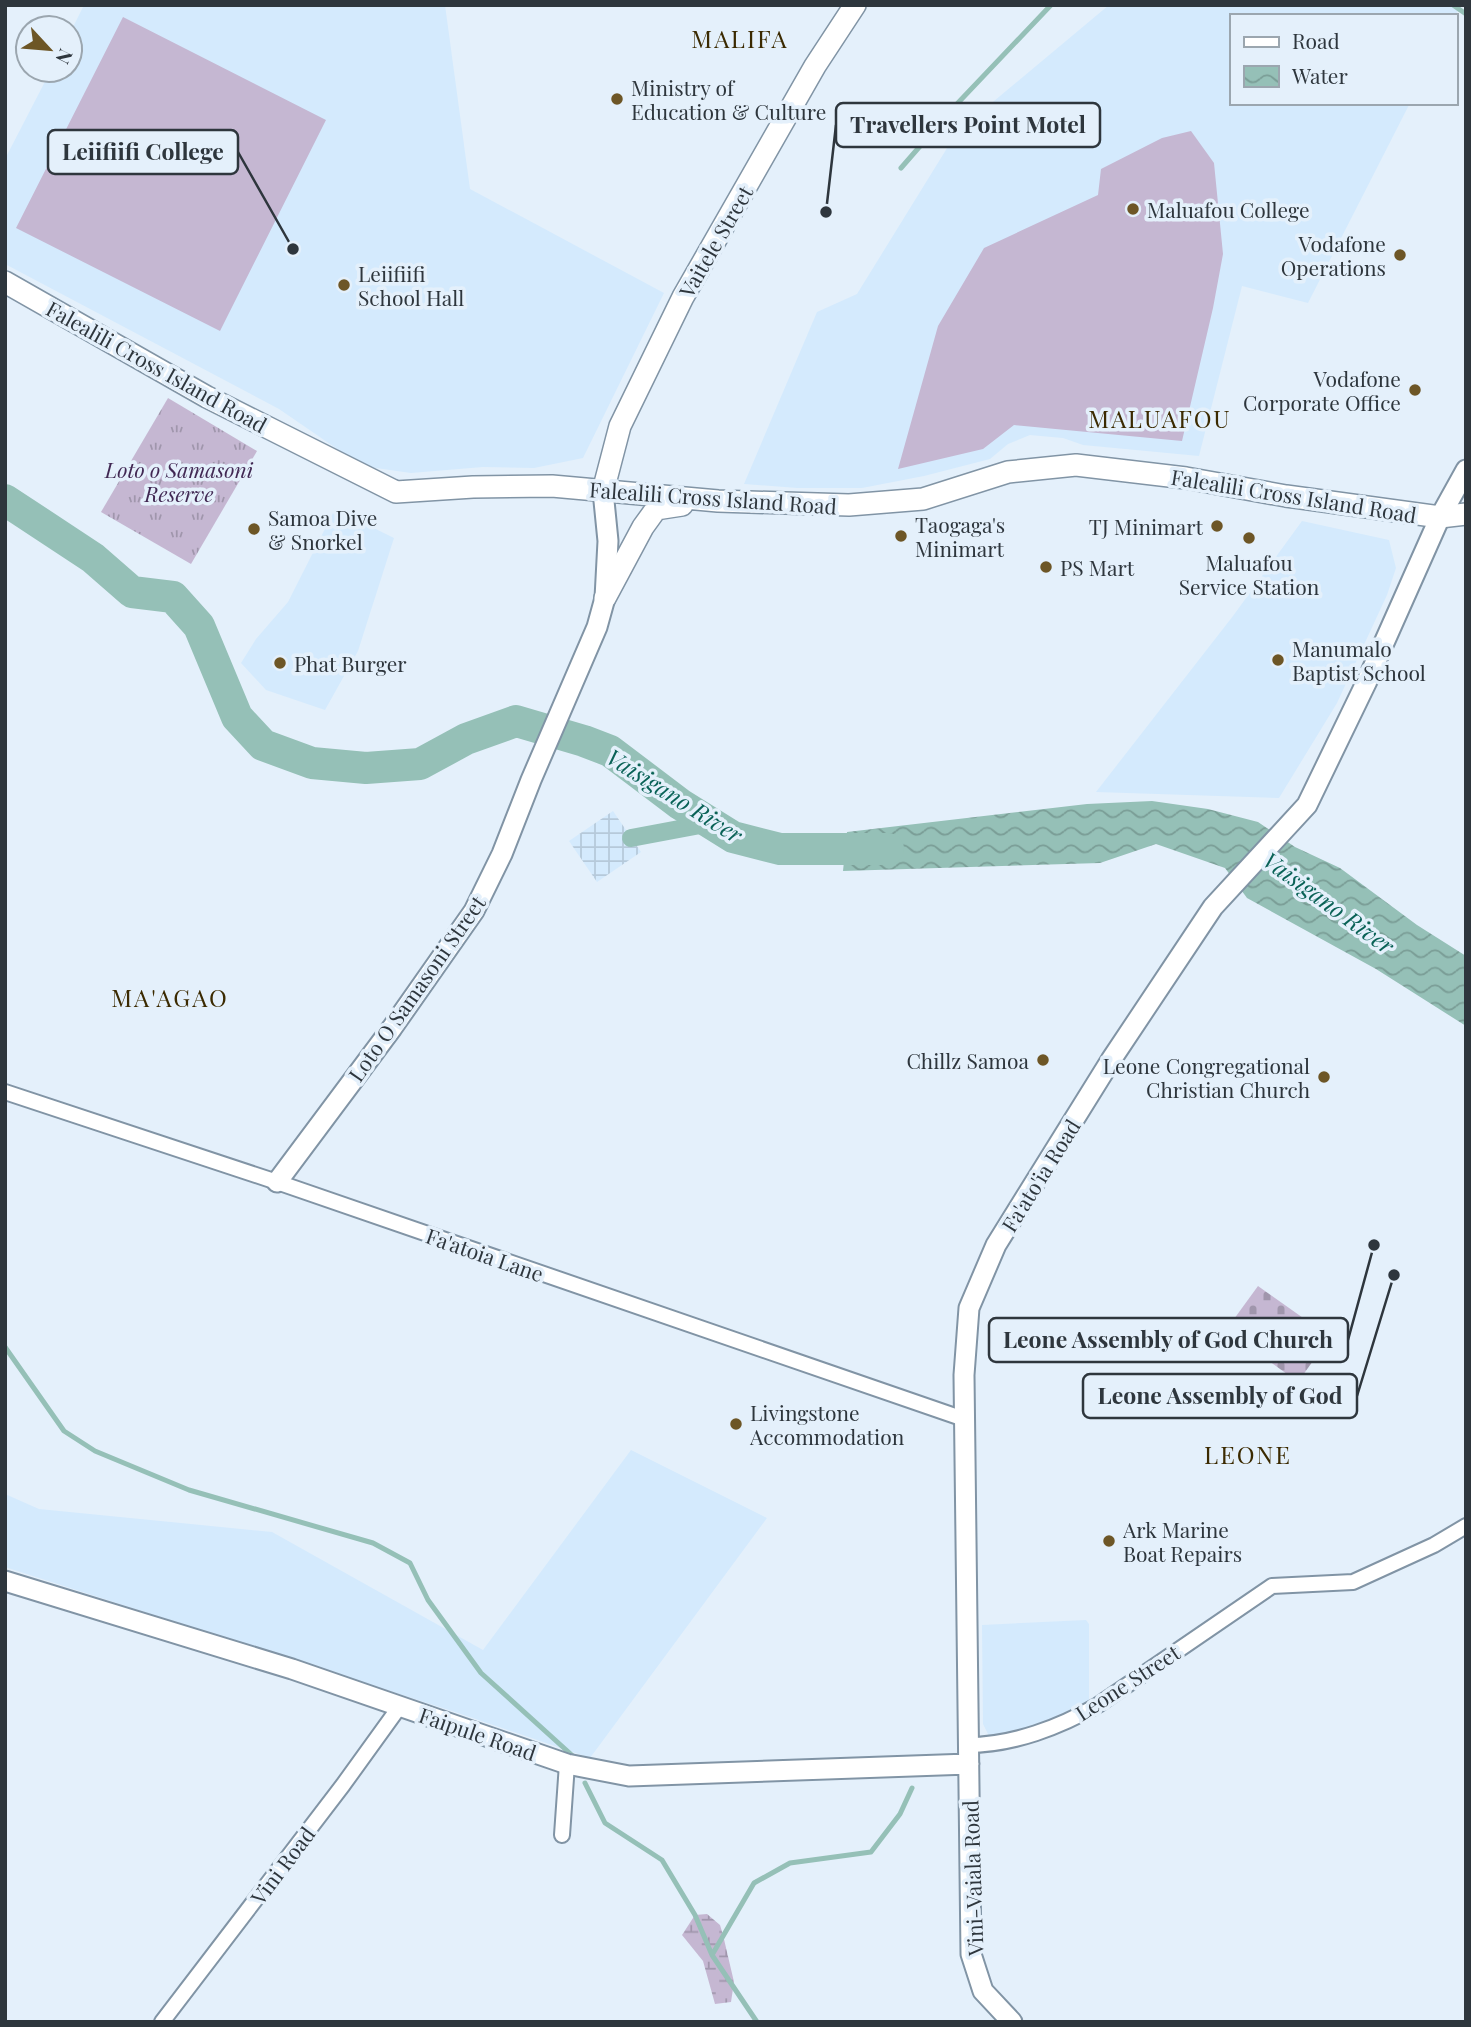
<svg xmlns="http://www.w3.org/2000/svg" width="1471" height="2027" font-family="'Playfair Display',serif">
<style>
.built{fill:#d4eafd}
.industrial{fill:url(#industrial-grid)}
.grass{fill:url(#grass-tufts)}
.wetland{fill:url(#wetland-marsh)}
.cemetery{fill:url(#cemetery-stones)}
.pitch{fill:#c5b7d2}
.water{fill:url(#water-waves)}
.lines{fill:none;stroke-linecap:round;stroke-linejoin:round}
.stream{stroke:#95c0b7;stroke-width:5}
.canal{stroke:#95c0b7;stroke-width:18}
.river{stroke:#95c0b7;stroke-width:32}
.street-casing{stroke:#8194a5;stroke-width:18}
.secondary-casing{stroke:#8194a5;stroke-width:23}
.primary-casing{stroke:#8194a5;stroke-width:24}
.street{stroke:#fff;stroke-width:14}
.secondary{stroke:#fff;stroke-width:19}
.primary{stroke:#fff;stroke-width:21}
.poi-dot{fill:#6d5626;stroke:#e4f0fb;stroke-width:2.5}
.labels{text-anchor:middle;dominant-baseline:central;stroke-width:7;stroke-linejoin:round;paint-order:stroke}
.poi-label{font-size:21px;fill:#2e363d;stroke:#e4f0fb;text-anchor:start}
.street-label{font-size:21px;fill:#2e363d;stroke:#e4f0fb}
.park-label{font-size:21px;font-style:italic;fill:#412853;stroke:#e4f0fb}
.water-label{font-size:23px;font-style:italic;fill:#0a6257;stroke:#e4f0fb}
.quarter-label{font-size:24px;letter-spacing:2px;fill:#3b2a01;stroke:#e4f0fb}
.leader{fill:none;stroke:#2e363d;stroke-width:2.5}
.callout-dot{fill:#2e363d;stroke:#e4f0fb;stroke-width:2.5}
.callout{fill:#e4f0fb;stroke:#2e363d;stroke-width:2.5}
.callout-label{font-size:23px;text-anchor:middle;font-weight:bold;fill:#2e363d}
</style>
<defs>
<pattern id="industrial-grid" width="8" height="8" patternUnits="userSpaceOnUse" patternTransform="scale(1.75)"><rect width="8" height="8" fill="#d4eafd"/><path d="M0 4h8M4 0v8" fill="none" stroke="#b6c9da"/></pattern>
<pattern id="grass-tufts" width="24" height="20" patternUnits="userSpaceOnUse" patternTransform="scale(1.75)"><rect width="24" height="20" fill="#c5b7d2"/><path d="M3 7l-1-3M5 7V3M7 7l1-3M15 17l-1-3M17 17v-4M19 17l1-3" fill="none" stroke="#a096ac"/></pattern>
<pattern id="wetland-marsh" width="20" height="14" patternUnits="userSpaceOnUse" patternTransform="scale(1.75)"><rect width="20" height="14" fill="#c5b7d2"/><path d="M1 5h8M5 5V1M11 12h8M15 12V8" fill="none" stroke="#a096ac"/></pattern>
<pattern id="cemetery-stones" width="16" height="16" patternUnits="userSpaceOnUse" patternTransform="scale(1.75)"><rect width="16" height="16" fill="#c5b7d2"/><path d="M2 7V4a2 2 0 0 1 4 0v3zM10 15v-3a2 2 0 0 1 4 0v3z" fill="#a096ac"/></pattern>
<pattern id="water-waves" width="16" height="10" patternUnits="userSpaceOnUse" patternTransform="scale(1.75)"><rect width="16" height="10" fill="#95c0b7"/><path d="M0 5q4-4 8 0t8 0" fill="none" stroke="#7a9d96"/></pattern>
</defs>
<rect width="100%" height="100%" fill="#e4f0fb"/>
<path class="built" d="M84,5H445L470,189L664,293L583,458L534,468L483,467L411,473L362,466L279,409L5,264V159L51,70H70V33Z
M1109,5H1461L1455,16H1231V103H1410L1308,303L1242,286L1199,456L1083,445L1063,438L1030,435L1008,444L990,459L924,476L862,488H797L744,484L817,312L857,294L957,132Z
M335,509L394,538L358,651L325,710L266,690L241,663L256,639L288,602Z
M1302,521L1389,540L1396,568L1387,595L1337,703L1279,798L1096,792L1233,616Z
M631,1450L767,1518L590,1758L455,1712L5,1567V1494L39,1509L272,1532L483,1650Z
M1086,1620L1089,1624V1701L1047,1721L1012,1733L989,1736L983,1724L982,1625Z"/>
<path class="industrial" d="M613,811L641,852L597,882L569,841Z"/>
<path class="grass" d="M168,398L257,451L191,564L101,512Z"/>
<path class="wetland" d="M707,1914L720,1925L723,1935L734,1982L731,2002L715,2004L703,1961L682,1935L695,1915Z"/>
<path class="cemetery" d="M1258,1286L1330,1337L1298,1382L1226,1330Z"/>
<path class="pitch" d="M123,17L326,120L220,331L16,228Z
M1191,131L1214,163L1223,254L1213,308L1182,441L1014,425L983,449L898,469L938,326L984,248L1098,195L1101,169L1162,138Z"/>
<path class="water" d="M1152,801L1208,809L1258,822L1295,847L1340,868L1417,925L1466,956V1026L1376,969L1247,898L1225,868L1156,844L1100,863L843,871L847,832L1087,804Z"/>
<g class="lines">
<path class="stream" d="M1453,5L1466,14
M901,168L955,106L1051,5
M5,1347L64,1431L95,1451L189,1490L373,1543L410,1563L428,1600L481,1673L575,1758
M585,1783L605,1823L662,1860L695,1915L712,1955
M757,2022L712,1955L754,1883L790,1863L871,1852L900,1814L912,1788"/>
<path class="canal" d="M631,838L711,823"/>
<path class="river" d="M5,500L93,558L132,592L173,597L199,626L237,717L263,745L312,763L366,768L420,764L466,739L516,721L584,741L610,751L680,804L733,837L780,849H888"/>
<defs>
<path id="street" d="M5,1092L277,1182L964,1419
M968,1745C1013,1745 1060,1727 1098,1705L1272,1586L1353,1582L1434,1545L1466,1526
M562,1835L567,1764
M162,2022L343,1785L400,1706"/>
<path id="secondary" d="M277,1182L392,1028L474,911L502,854L531,780L597,627L605,598L608,541L603,491
M5,1581L292,1669L567,1764L629,1776L969,1764
M1012,2022L983,1991L971,1954L964,1375L969,1308L996,1245L1111,1060L1213,907L1307,805L1367,681L1440,517L1466,470"/>
<path id="primary" d="M5,282L207,397L396,492L473,487L552,486L718,501L849,505L923,499L1008,472L1076,465L1186,478L1286,496L1440,517L1466,514
M603,491L620,426L683,297L815,66L855,5
M605,598L643,527L656,509L682,505"/>
</defs>
<use href="#street" class="street-casing"/>
<use href="#secondary" class="secondary-casing"/>
<use href="#primary" class="primary-casing"/>
<use href="#street" class="street"/>
<use href="#secondary" class="secondary"/>
<use href="#primary" class="primary"/>
</g>
<g class="poi-dot">
<circle cx="617" cy="99" r="7"/>
<circle cx="1133" cy="209" r="7"/>
<circle cx="1400" cy="255" r="7"/>
<circle cx="344" cy="285" r="7"/>
<circle cx="1415" cy="390" r="7"/>
<circle cx="1217" cy="526" r="7"/>
<circle cx="254" cy="529" r="7"/>
<circle cx="901" cy="536" r="7"/>
<circle cx="1249" cy="538" r="7"/>
<circle cx="1046" cy="567" r="7"/>
<circle cx="1278" cy="660" r="7"/>
<circle cx="280" cy="663" r="7"/>
<circle cx="1043" cy="1060" r="7"/>
<circle cx="1324" cy="1077" r="7"/>
<circle cx="736" cy="1424" r="7"/>
<circle cx="1109" cy="1541" r="7"/>
</g>
<g class="labels">
<g class="poi-label">
<text x="631" y="87">Ministry of<tspan x="631" dy="24">Education &amp; Culture</tspan></text>
<text x="1147" y="209">Maluafou College</text>
<text x="1386" y="243" text-anchor="end">Vodafone<tspan x="1386" dy="24">Operations</tspan></text>
<text x="358" y="273">Leiifiifi<tspan x="358" dy="24">School Hall</tspan></text>
<text x="1401" y="378" text-anchor="end">Vodafone<tspan x="1401" dy="24">Corporate Office</tspan></text>
<text x="268" y="517">Samoa Dive<tspan x="268" dy="24">&amp; Snorkel</tspan></text>
<text x="915" y="524">Taogaga's<tspan x="915" dy="24">Minimart</tspan></text>
<text x="1203" y="526" text-anchor="end">TJ Minimart</text>
<text x="1249" y="562" text-anchor="middle">Maluafou<tspan x="1249" dy="24">Service Station</tspan></text>
<text x="1060" y="567">PS Mart</text>
<text x="1292" y="648">Manumalo<tspan x="1292" dy="24">Baptist School</tspan></text>
<text x="294" y="663">Phat Burger</text>
<text x="1029" y="1060" text-anchor="end">Chillz Samoa</text>
<text x="1310" y="1065" text-anchor="end">Leone Congregational<tspan x="1310" dy="24">Christian Church</tspan></text>
<text x="750" y="1412">Livingstone<tspan x="750" dy="24">Accommodation</tspan></text>
<text x="1123" y="1529">Ark Marine<tspan x="1123" dy="24">Boat Repairs</tspan></text>
</g>
<g class="street-label">
<text transform="translate(715 241) rotate(-60)">Vaitele Street</text>
<text transform="translate(157 366) rotate(29)">Falealili Cross Island Road</text>
<text transform="translate(1294 495) rotate(9)">Falealili Cross Island Road</text>
<text transform="translate(713 497) rotate(4)">Falealili Cross Island Road</text>
<text transform="translate(416 988) rotate(-55)">Loto O Samasoni Street</text>
<text transform="translate(1040 1175) rotate(-58)">Fa'ato'ia Road</text>
<text transform="translate(485 1254) rotate(19)">Fa'atoia Lane</text>
<text transform="translate(1127 1682) rotate(-33)">Leone Street</text>
<text transform="translate(478 1733) rotate(19)">Faipule Road</text>
<text transform="translate(282 1865) rotate(-53)">Vini Road</text>
<text transform="translate(972 1878) rotate(-92)">Vini-Vaiala Road</text>
</g>
<g class="park-label">
<text x="179" y="469">Loto o Samasoni<tspan x="179" dy="24">Reserve</tspan></text>
</g>
<g class="water-label">
<text transform="translate(675 795) rotate(32)">Vaisigano River</text>
<text transform="translate(1329 902) rotate(36)">Vaisigano River</text>
</g>
<g class="quarter-label">
<text x="740" y="38">MALIFA</text>
<text x="1160" y="418">MALUAFOU</text>
<text x="170" y="997">MA'AGAO</text>
<text x="1248" y="1454">LEONE</text>
</g>
</g>
<path class="leader" d="M826 212L836 125M293 249L238 152M1374 1245L1348 1340M1394 1275L1357 1396"/>
<g class="callout-dot">
<circle cx="826" cy="212" r="7"/>
<circle cx="293" cy="249" r="7"/>
<circle cx="1374" cy="1245" r="7"/>
<circle cx="1394" cy="1275" r="7"/>
</g>
<g class="callout">
<rect x="836" y="103" width="264" height="44" rx="7"/>
<rect x="48" y="130" width="190" height="44" rx="7"/>
<rect x="989" y="1318" width="359" height="44" rx="7"/>
<rect x="1083" y="1374" width="274" height="44" rx="7"/>
</g>
<g class="callout-label">
<text x="968" y="133">Travellers Point Motel</text>
<text x="143" y="160">Leiifiifi College</text>
<text x="1168" y="1348">Leone Assembly of God Church</text>
<text x="1220" y="1404">Leone Assembly of God</text>
</g>
<rect width="1471" height="2027" fill="none" stroke="#2e363d" stroke-width="14"/>
<rect x="1230" y="14" width="228" height="91" fill="#e4f0fb" stroke="#9ba6af" stroke-width="2"/>
<rect x="1244" y="37" width="35" height="10" fill="#ffffff" stroke="#9ba6af" stroke-width="2"/>
<text x="1292" y="49" font-size="21" fill="#2e363d">Road</text>
<rect x="1244" y="66" width="35" height="21" fill="url(#water-waves)" stroke="#9ba6af" stroke-width="2"/>
<text x="1292" y="84" font-size="21" fill="#2e363d">Water</text>
<g transform="translate(49 49) rotate(116)"><circle r="33" fill="#e4f0fb" stroke="#9ba6af" stroke-width="2"/>
<path d="M0-5L12 26L0 18L-12 26Z" fill="#6d5626"/>
<text y="-10" font-size="19" font-weight="bold" text-anchor="middle" fill="#2e363d">N</text>
</g>
</svg>
